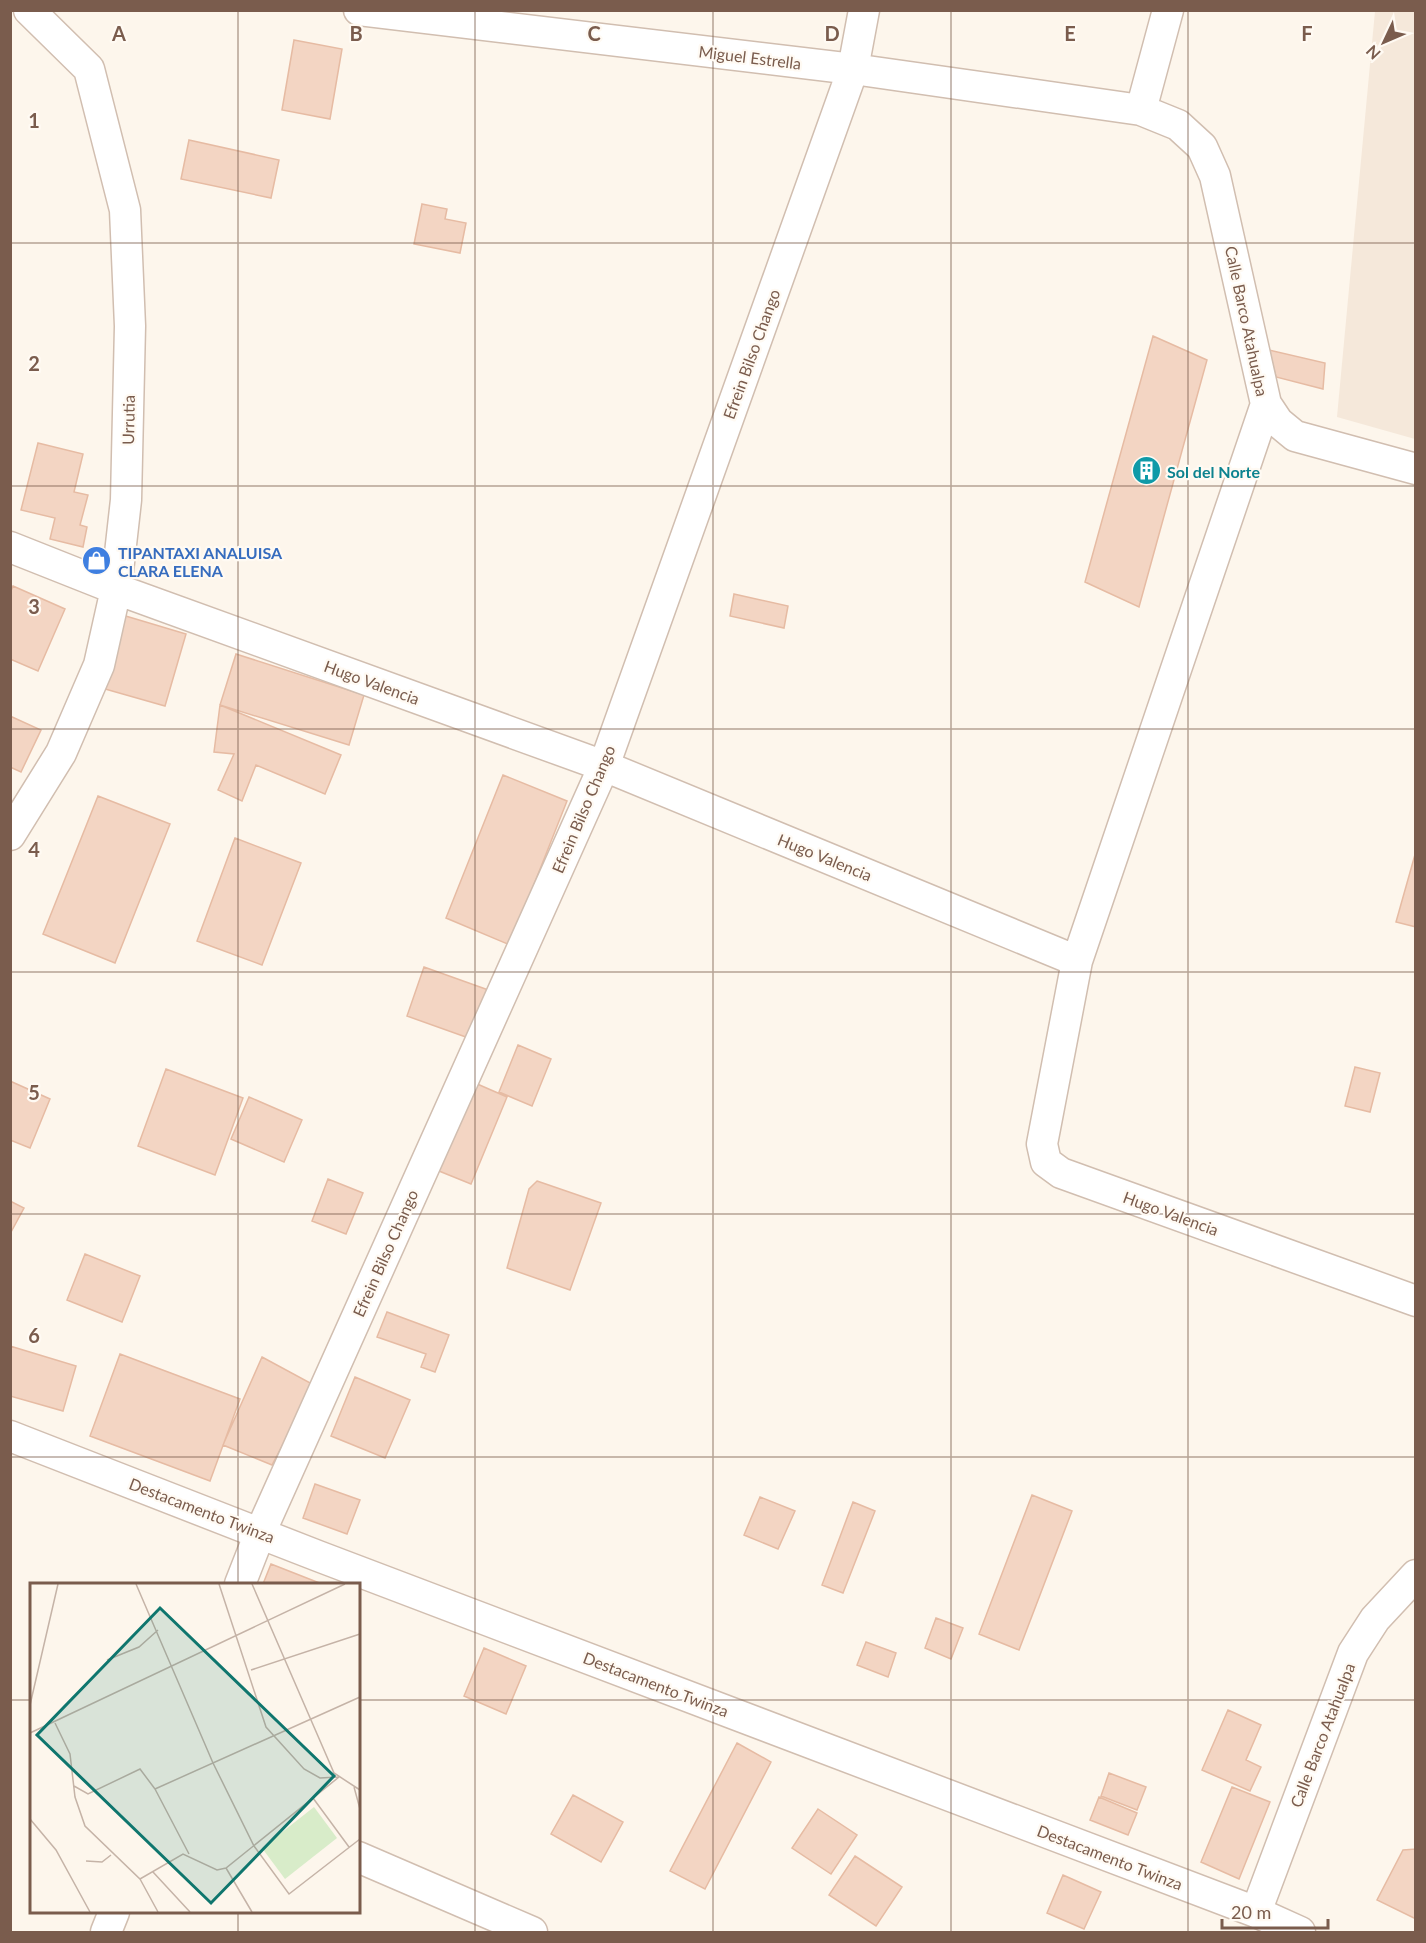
<svg xmlns="http://www.w3.org/2000/svg" width="1426" height="1943" font-family="Lato,sans-serif">
<style>
.residential{fill:#f5e8da}
.building{fill:#f3d5c3;stroke:#e6bba3;stroke-width:1.5}
.lines{fill:none;stroke-linecap:round;stroke-linejoin:round}
.minor-casing{stroke:#d1beb0;stroke-width:33}
.minor{stroke:#fff;stroke-width:30}
.grid{fill:none;stroke:#7a5c4d;stroke-width:1.5;stroke-opacity:0.55}
.labels{text-anchor:middle;dominant-baseline:central;stroke-width:4.5;stroke-linejoin:round;paint-order:stroke}
.street-label{font-size:16px;fill:#7a5c4d;stroke:#fffaf3}
.culture-label{font-size:16px;font-weight:bold;fill:#0d838f;stroke:#fffaf3;text-anchor:start}
.shop-label{font-size:16px;font-weight:bold;fill:#366cbe;stroke:#fffaf3;text-anchor:start}
.inset-road{fill:none;stroke:#c5b3a7;stroke-width:1.5}
.view{fill:#0f766e;fill-opacity:0.15;stroke:#0f766e;stroke-width:3}
.inset-edge{fill:none;stroke:#7a5c4d;stroke-width:3}
.grid-label{font-size:20px;text-anchor:middle;font-weight:bold;fill:#7a5c4d;stroke:#fffaf3;stroke-width:4.5;stroke-linejoin:round;paint-order:stroke}
</style>
<rect width="100%" height="100%" fill="#fdf6ec"/>
<path class="residential" d="M1375,11H1415V439L1337,417Z"/>
<path class="building" d="M294,40L342,49L330,119L282,110Z
M189,140L279,160L271,198L181,179Z
M422,204L447,209L445,219L466,223L460,253L414,244Z
M1153,336L1207,360L1139,607L1085,582Z
M1269,350L1325,363L1323,389L1276,377Z
M38,443L83,454L74,492L88,495L80,525L87,527L83,547L50,539L55,518L21,510Z
M13,586L65,609L38,671L10,659V593Z
M734,594L788,606L784,628L730,616Z
M119,614L186,634L165,706L98,687Z
M236,654L364,695L349,745L220,705Z
M220,705L341,755L325,794L256,765L242,801L218,790L234,754L214,752Z
M10,716L41,730L21,772L10,767Z
M503,775L567,801L510,945L446,918Z
M98,796L170,824L115,963L43,934Z
M235,838L301,863L262,965L197,941Z
M1416,851V927L1396,922Z
M424,967L494,992L477,1041L407,1016Z
M518,1045L551,1059L532,1106L499,1092Z
M1355,1067L1380,1073L1370,1112L1345,1106Z
M166,1069L243,1098L215,1175L138,1146Z
M10,1081L50,1099L30,1148L10,1140Z
M475,1083L507,1097L471,1184L439,1171Z
M249,1097L302,1120L284,1162L231,1139Z
M328,1179L363,1193L346,1234L312,1221Z
M537,1181L601,1203L570,1290L507,1268L529,1189Z
M10,1201L24,1208L10,1234Z
M85,1254L140,1276L122,1322L67,1300Z
M387,1312L449,1335L435,1372L421,1367L426,1354L377,1337Z
M10,1346L76,1366L63,1411L10,1396Z
M120,1354L240,1399L210,1481L90,1436Z
M262,1357L314,1385L272,1465L223,1445Z
M355,1377L410,1400L385,1458L331,1436Z
M315,1484L360,1500L347,1534L303,1518Z
M1032,1495L1072,1511L1019,1650L979,1634Z
M760,1497L795,1511L778,1549L744,1535Z
M853,1502L875,1511L843,1593L822,1585Z
M271,1564L322,1584H263Z
M936,1618L963,1628L951,1659L925,1648Z
M866,1642L896,1653L888,1677L857,1665Z
M484,1648L526,1666L506,1714L464,1696Z
M1228,1710L1261,1725L1246,1760L1261,1767L1250,1791L1202,1770Z
M737,1743L771,1762L705,1889L670,1871Z
M1109,1773L1146,1787L1137,1810L1101,1796Z
M1232,1787L1270,1802L1239,1879L1201,1862Z
M573,1795L623,1822L601,1862L551,1834Z
M1099,1797L1137,1813L1128,1835L1090,1820Z
M818,1809L857,1835L831,1874L792,1848Z
M1416,1849V1919L1377,1900L1403,1850Z
M855,1856L902,1887L876,1926L829,1895Z
M1063,1875L1101,1892L1084,1929L1047,1913Z"/>
<g class="lines">
<defs>
<path id="minor" d="M359,10L853,69L1141,110L1178,125L1202,147L1215,176L1266,404L1278,422L1295,436L1416,469
M1141,110L1168,10
M10,547L116,589L604,766L1077,961L1042,1144L1046,1162L1061,1173L1416,1301
M10,835L61,753L99,665L116,589L126,500L130,326L125,210L89,69L29,10
M1077,961L1266,404
M10,1436L318,1556L1256,1912L1300,1932
M240,1584L260,1533L604,766L853,69L864,10
M358,1857L532,1932
M1256,1912L1353,1653L1375,1619L1416,1575
M106,1932L114,1912"/>
</defs>
<use href="#minor" class="minor-casing"/>
<use href="#minor" class="minor"/>
</g>
<path class="grid" d="M238,10V1584M475,10V1932M713,10V1932M951,10V1932M1188,10V1932M10,243H1416M10,486H1416M10,729H1416M10,972H1416M10,1214H1416M10,1457H1416M10,1700H32M358,1700H1416M238,1912V1932"/>
<defs>
<symbol id="building-disc" viewBox="-11 -11 22 22"><circle r="9.5" fill="#0f9aa8" stroke="#fffaf3"/><path d="M-4-6H4V6H1V3H-1V6H-4ZM-2.5-4.3h1.7v1.8h-1.7ZM.8-4.3h1.7v1.8H.8ZM-2.5-1h1.7V.8h-1.7ZM.8-1h1.7V.8H.8Z" fill="#fff"/></symbol>
<symbol id="shop-disc" viewBox="-11 -11 22 22"><circle r="9.5" fill="#3f7fe0" stroke="#fffaf3"/><path d="M-5-2.5h2.3a2.7 3.5 0 0 1 5.4 0H5L5.5 6h-11ZM-1.5-2.5h3a1.5 2.3 0 0 0-3 0Z" fill="#fff"/></symbol>
</defs>
<g fill-rule="evenodd">
<use href="#building-disc" x="1130" y="454" width="33" height="33"/>
<use href="#shop-disc" x="80" y="544" width="33" height="33"/>
</g>
<g class="labels">
<g class="street-label">
<text transform="translate(750 57) rotate(7)">Miguel Estrella</text>
<text transform="translate(1247 321) rotate(78)">Calle Barco Atahualpa</text>
<text transform="translate(751 354) rotate(-70)">Efrein Bilso Chango</text>
<text transform="translate(128 420) rotate(-89)">Urrutia</text>
<text transform="translate(372 682) rotate(20)">Hugo Valencia</text>
<text transform="translate(583 809) rotate(-67)">Efrein Bilso Chango</text>
<text transform="translate(825 857) rotate(22)">Hugo Valencia</text>
<text transform="translate(1171 1213) rotate(20)">Hugo Valencia</text>
<text transform="translate(385 1253) rotate(-66)">Efrein Bilso Chango</text>
<text transform="translate(202 1510) rotate(21)">Destacamento Twinza</text>
<text transform="translate(656 1684) rotate(21)">Destacamento Twinza</text>
<text transform="translate(1322 1735) rotate(-69)">Calle Barco Atahualpa</text>
<text transform="translate(1110 1857) rotate(21)">Destacamento Twinza</text>
</g>
<g class="culture-label">
<text x="1167" y="471">Sol del Norte</text>
</g>
<g class="shop-label">
<text x="118" y="552">TIPANTAXI ANALUISA<tspan x="118" dy="18">CLARA ELENA</tspan></text>
</g>
</g>
<g transform="translate(30 1583)">
<rect width="330" height="330" fill="#fdf6ec"/>
<path d="M284,224L307,255L255,296L232,265Z" fill="#d8ecc9"/>
<path class="inset-road" d="M106,1L183,180L224,263L259,311L330,256M189,1L236,144L274,186L290,195L308,194M222,1L304,190L330,207M77,77L109,64L128,47M221,87L330,51M0,122L28,1M25,140L40,171L45,214L55,243L110,296L153,271L187,287L196,285L309,194M0,150L315,1M44,203L58,211L110,186L125,206L330,114M324,204L330,226M125,206L159,271M283,215L319,264M0,236L26,267L60,329M56,278L72,279L81,272M196,285L222,329M123,289L160,329M110,296L128,329"/>
<path class="view" d="M130,25L304,193L181,320L7,152Z"/>
<rect width="330" height="330" class="inset-edge"/>
</g>
<g class="grid-label">
<text x="119" y="41">A</text>
<text x="356" y="41">B</text>
<text x="594" y="41">C</text>
<text x="832" y="41">D</text>
<text x="1070" y="41">E</text>
<text x="1307" y="41">F</text>
<text x="34" y="128">1</text>
<text x="34" y="371">2</text>
<text x="34" y="614">3</text>
<text x="34" y="857">4</text>
<text x="34" y="1100">5</text>
<text x="34" y="1343">6</text>
</g>
<rect width="1426" height="1943" fill="none" stroke="#7a5c4d" stroke-width="24"/>
<g transform="translate(1384 42) rotate(226)" stroke="#fffaf3" stroke-width="4.5" paint-order="stroke">
<path d="M0-4.5L10 22L0 15L-10 22Z" fill="#7a5c4d"/>
<text y="-9" font-size="16" font-weight="bold" text-anchor="middle" fill="#7a5c4d">N</text>
</g>
<path d="M1222 1919v9h106v-9" fill="none" stroke="#7a5c4d" stroke-width="3"/>
<text x="1231" y="1919" font-size="18" fill="#7a5c4d" stroke="#fffaf3" stroke-width="4.5" paint-order="stroke">20 m</text>
</svg>
